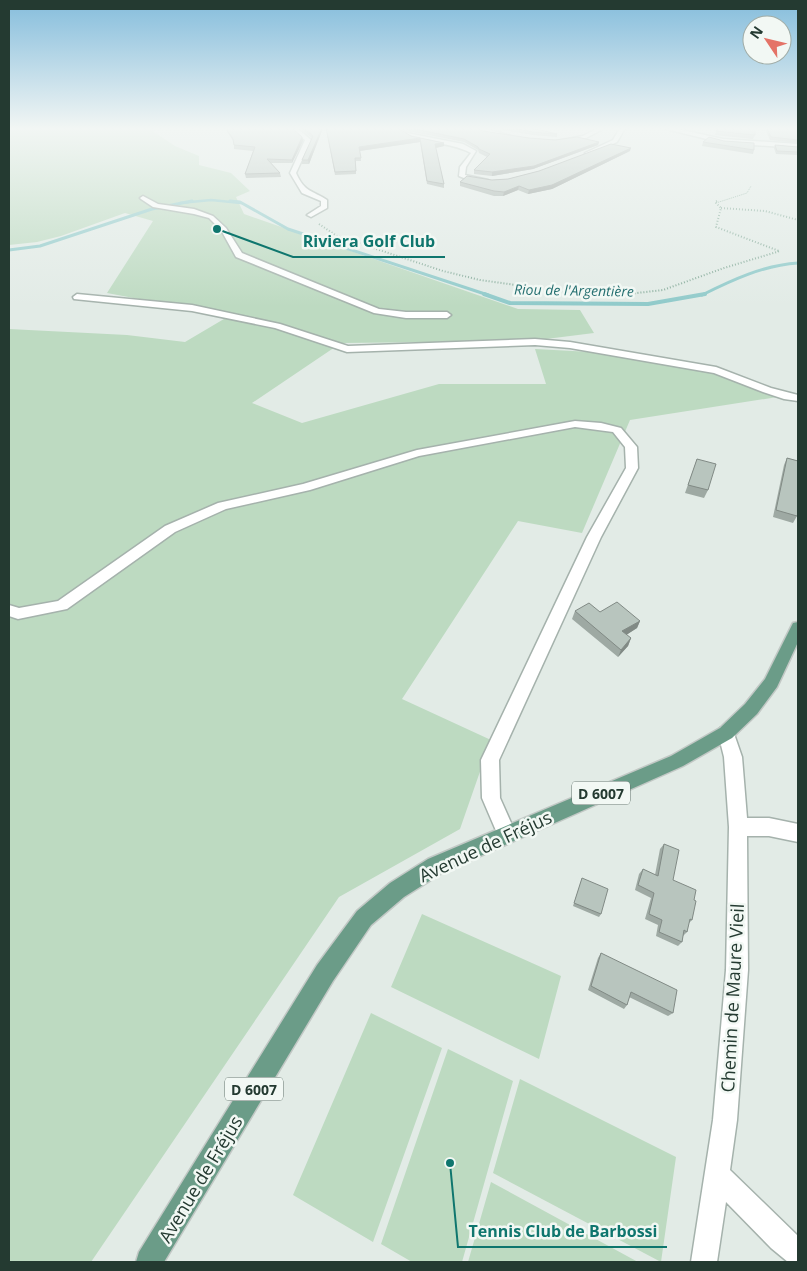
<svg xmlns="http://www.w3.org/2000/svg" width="807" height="1271" font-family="'Open Sans',sans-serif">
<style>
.green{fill:#bddac1}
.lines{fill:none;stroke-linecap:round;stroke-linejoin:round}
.stream-far2{stroke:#90caca;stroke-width:2.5}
.stream-far1{stroke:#90caca;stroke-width:3}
.stream{stroke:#90caca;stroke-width:4}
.minor-casing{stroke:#a5b2ac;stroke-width:3}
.major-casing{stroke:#c2c8c5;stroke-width:3}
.path-far1{stroke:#86ab9a;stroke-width:1;stroke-dasharray:1 1;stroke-linecap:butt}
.path{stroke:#86ab9a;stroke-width:2;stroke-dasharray:1 2;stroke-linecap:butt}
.minor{fill:#fff;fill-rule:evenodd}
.major{fill:#6b9c88;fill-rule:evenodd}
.wall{fill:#9ea9a3}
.shaded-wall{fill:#818a85}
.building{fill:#b8c5be;stroke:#818a85}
.labels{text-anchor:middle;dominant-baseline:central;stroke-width:5;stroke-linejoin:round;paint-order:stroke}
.far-water-label{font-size:14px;font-style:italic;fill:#246f70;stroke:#f2f8f4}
.shield{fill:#f2f8f4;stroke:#62736c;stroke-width:1}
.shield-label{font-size:14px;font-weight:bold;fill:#243a31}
.near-street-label{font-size:18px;fill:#243a31;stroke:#f2f8f4}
.leader{fill:none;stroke:#0f766e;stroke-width:2}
.callout-dot{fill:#0f766e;stroke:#f2f8f4;stroke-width:2}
.callout-label{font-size:16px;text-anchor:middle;font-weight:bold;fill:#0f766e;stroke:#f2f8f4;stroke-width:5;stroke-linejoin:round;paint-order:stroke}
</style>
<rect width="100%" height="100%" fill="#e2ebe6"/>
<path class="green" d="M9,128H148L175,146L199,156V165L231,173L250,191L236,197L244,214L518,309L580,310L594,333L530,341L341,343L252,403L302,423L439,384H546L535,349L610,353L703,364L790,395L630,420L582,533L518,521L402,699L491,740L460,829L339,897L91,1262H9V329L127,335L185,342L229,316L107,293L153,221L125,213L61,236L37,242L9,245Z
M422,914L561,976L539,1059L391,987Z
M371,1013L442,1048L373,1242L293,1195Z
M448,1049L513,1081L462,1262H412L381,1244Z
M520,1079L676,1157L661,1262L493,1173Z
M491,1182L638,1262H468Z"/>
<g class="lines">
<path class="stream-far2" d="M180,203L211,200L241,203"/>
<path class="stream-far1" d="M230,201L240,202L288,229L488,295
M9,250L40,246L152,209L192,201
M702,295C732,280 764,265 798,263"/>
<path class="stream" d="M484,294L510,303L648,304L705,294"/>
<defs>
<path id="minor" d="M291,128H297L311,140L296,173C305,193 312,190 327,200V208L311,217L307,215L321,206V201L302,193L290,173L305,140Z
M395,128H401L407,133L463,144L476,151L466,167L465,175L488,180L474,182L459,176L460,167L471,153C448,140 413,145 395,128Z
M473,128H483L511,136L508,138Z
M598,128H605L586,138L560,143L557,141L583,136Z
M620,128H625L617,142L589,155H585V153L613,140Z
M662,128H673L723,139L798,144V148L723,143Z
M143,196L158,204L194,209L213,216L226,228L242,253L379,309L406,312H447L451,315L447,318H406L374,313L236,257L221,230L209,218L194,214L153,207L141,199L140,198Z
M77,294L192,305L280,324L348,346L535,339L570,342L716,367L771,388L798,395V401L784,399L763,392L714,373L570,348L535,345L347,352L275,328L192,311L74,299L73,297Z
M575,421L601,423L621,428L637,447L638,468L601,537L499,760L500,798L516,834L514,840L507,843L500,840L482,798L481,760L587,537L626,468L625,447L613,432L575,427L419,456L310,490L226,509L175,532L67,609L18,619L9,616V605L19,608L58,601L165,526L218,503L303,484L417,450Z
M726,726L732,728L742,757L747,818H769L798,824V842L769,836H747L748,970L737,1120L730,1170L798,1236V1262H788L771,1248L726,1202L717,1262H691L713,1120L726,970L729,827L724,757L718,733L720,728Z"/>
<path id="major" d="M798,622V642L777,687L757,714L732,738L683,766L442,873L404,897L371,925L333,981L164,1262H136L139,1252L317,965L357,911L390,883L428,859L671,756L720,728L745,704L765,679L793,623Z"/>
</defs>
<use href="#minor" class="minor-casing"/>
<use href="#major" class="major-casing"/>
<path class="path-far1" d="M716,203L747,193L751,186"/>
<path class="path" d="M717,201L715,202L721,208L716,227L779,251
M721,208L765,211L798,220
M319,224L337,236L443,271L480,280L580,294L611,296L663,290L724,268L780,251"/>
<use href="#minor" class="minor"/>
<use href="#major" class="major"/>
</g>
<path class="wall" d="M226,128L302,137L303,141L292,163H271L280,173L281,177L246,178L245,174L253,151L234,149V142L227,132Z
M300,128H323L309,164H302V160L312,138Z
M326,128H398L411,136L444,146L436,148L444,184V188L427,184L420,142L360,151L361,161H356V174L335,175Z
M404,128H478L483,131L529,138L599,142L598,145L533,169L492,176L474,174V170L487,157L479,153L478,150L464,142L408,131Z
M493,128H531L557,134V137L533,135Z
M765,128H798V143L770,140Z
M716,131L755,135L753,139L715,135Z
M703,142L754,150L753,154L702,146Z
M775,145L798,147V155L776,154L774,148Z
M630,151L552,189L528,194L518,190L503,196H494L460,186V182L508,179L539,171Z
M787,458L798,461V516H797L793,523L773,517L784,465Z
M697,459L708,490L704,498L685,493Z
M575,611L640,621L637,628L626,635L631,638L628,646L618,657L572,619Z
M664,844L673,880L694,900L692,920L689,923L687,932L683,936L682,942L678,946L656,936L658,925L645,919L651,898L635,890L639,874L643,869L655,875L660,849Z
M582,878L601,914L599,917L573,906Z
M601,953L673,1013L668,1016L629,997L627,1005L624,1009L588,990L598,958Z"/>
<path class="shaded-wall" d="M322,128H323L309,164L308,160Z
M302,137L303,141L292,163V160Z
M420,138V142L359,151V147Z
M599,142L598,145L533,169L492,176V172Z
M444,143V146L435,148V144Z
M631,148L630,151L552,189L528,194L529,190Z
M519,186L518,190L503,196L504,192Z
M640,621L637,628L620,639L622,631Z
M631,638L628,646L618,657L621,650Z"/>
<path class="building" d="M226,128H292L302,137L292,160L267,159L280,173L245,174L255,147L234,145L233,139Z
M304,128H322L308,160H302L313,136Z
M326,128H398L411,136L444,143L435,144L444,184L427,181L420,138L359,147L361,158H355L356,171L335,172Z
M410,128H478L483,131L529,138L555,140L577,137L599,142L534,166L492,172L474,170L490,154L479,149L478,147L464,139Z
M512,128H531L557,134L533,132Z
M720,128H755V135L716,131Z
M767,128H798V140L771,137Z
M709,137L724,141L754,143V150L703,142Z
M611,144L631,148L552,185L529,190L519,186L504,192L494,191L460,182L467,176L492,180L508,179L539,171Z
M775,145L798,147V152L777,151Z
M787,458L798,461V514L797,516L776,510Z
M697,459L716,464L708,490L688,485Z
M617,602L640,621L622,631L631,638L621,650L575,611L589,603L600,612Z
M664,844L679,850L673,880L696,890L694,900L696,901L692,920L690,919L687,932L684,930L682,942L659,932L662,920L649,914L654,893L638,885L643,869L658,876Z
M582,878L608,889L601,914L574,903Z
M601,953L677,990L673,1013L631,992L627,1005L591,986Z"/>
<linearGradient id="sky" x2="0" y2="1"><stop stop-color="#85bddc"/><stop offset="0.42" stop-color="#f2f6f4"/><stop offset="1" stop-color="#f2f6f4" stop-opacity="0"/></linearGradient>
<rect width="807" height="306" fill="url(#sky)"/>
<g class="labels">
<g class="far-water-label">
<text transform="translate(574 290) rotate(1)">Riou de l'Argentière</text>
</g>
<g class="shield">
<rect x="572" y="781.5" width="58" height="23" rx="4"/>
<rect x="225" y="1077.5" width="58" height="23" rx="4"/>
</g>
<g class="shield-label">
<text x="601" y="793">D 6007</text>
<text x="254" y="1089">D 6007</text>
</g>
<g class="near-street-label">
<text transform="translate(485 846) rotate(-25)">Avenue de Fréjus</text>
<text transform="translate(732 998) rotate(-87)">Chemin de Maure Vieil</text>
<text transform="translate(200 1179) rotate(-59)">Avenue de Fréjus</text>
</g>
</g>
<path class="leader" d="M217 229L293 257H445M450 1163L458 1247H667"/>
<g class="callout-dot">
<circle cx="217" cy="229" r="5"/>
<circle cx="450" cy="1163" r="5"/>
</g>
<g class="callout-label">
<text x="369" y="247">Riviera Golf Club</text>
<text x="563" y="1237">Tennis Club de Barbossi</text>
</g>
<rect width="807" height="1271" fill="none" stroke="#243a31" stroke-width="20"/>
<g transform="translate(767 40) rotate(305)"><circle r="24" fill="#f2f8f4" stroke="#a0aca6"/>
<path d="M0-4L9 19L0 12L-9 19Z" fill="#e47367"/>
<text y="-8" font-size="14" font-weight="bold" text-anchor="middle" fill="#243a31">N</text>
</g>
</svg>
